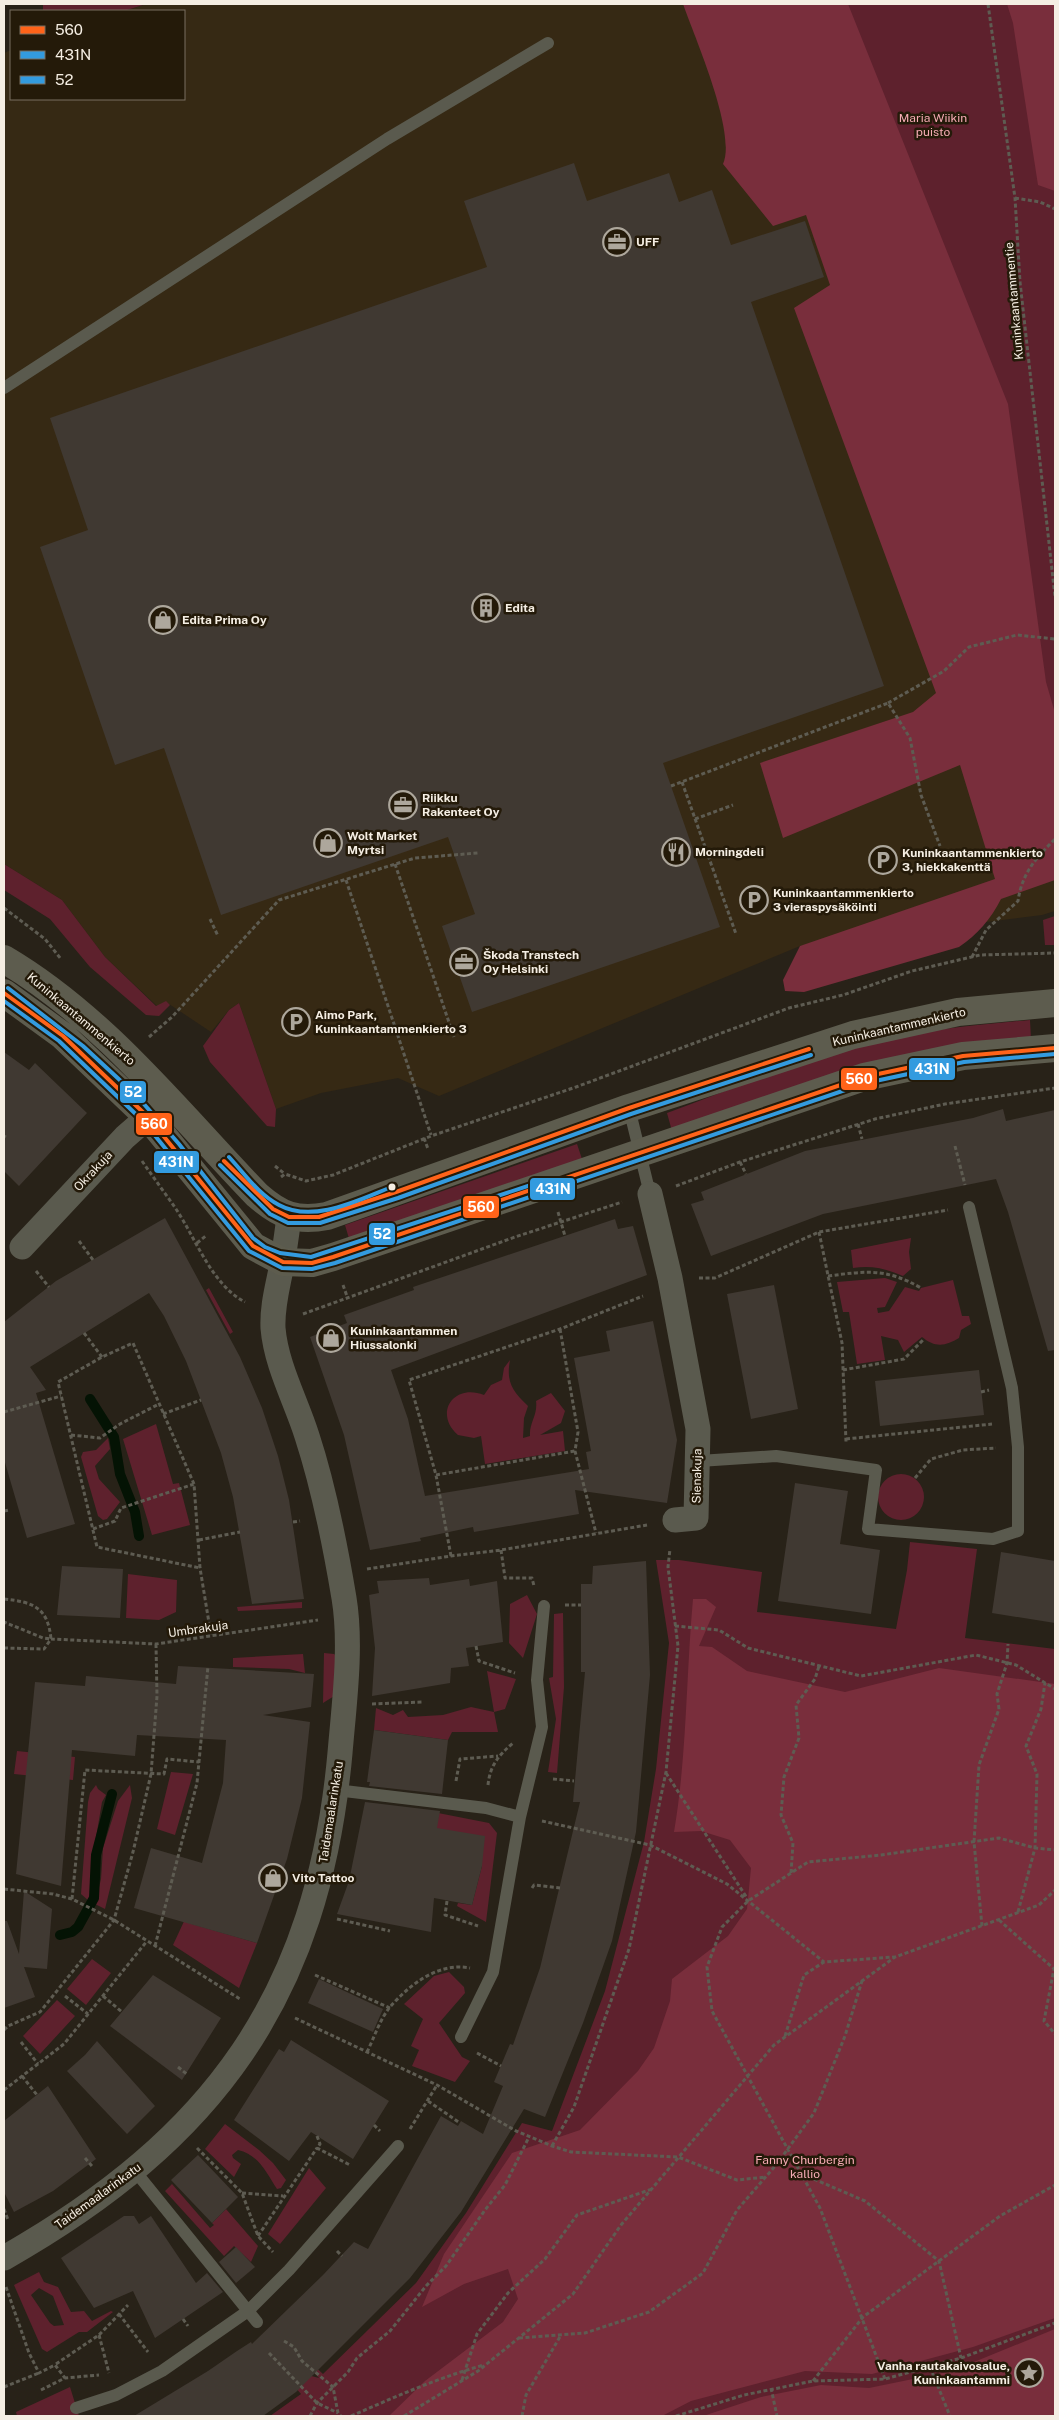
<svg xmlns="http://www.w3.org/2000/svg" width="1059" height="2420" font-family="'Public Sans',sans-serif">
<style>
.built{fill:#362914}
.green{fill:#5e212d;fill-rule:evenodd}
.forest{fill:#792e3c}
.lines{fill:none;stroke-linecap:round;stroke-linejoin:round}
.stream{stroke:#041304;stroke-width:10}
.building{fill:#403932}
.path{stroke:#5e5c52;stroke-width:3;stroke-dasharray:4 2.5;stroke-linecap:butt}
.lane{stroke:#5a5a4e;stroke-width:12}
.street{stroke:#5a5a4e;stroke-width:25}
.secondary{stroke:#5d5c4e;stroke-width:28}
.bus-1-casing{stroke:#241a09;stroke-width:8}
.bus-2-casing{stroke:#241a09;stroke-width:8}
.bus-3-casing{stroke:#241a09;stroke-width:8}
.bus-1{stroke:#ff6319;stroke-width:4}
.bus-2{stroke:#339bdf;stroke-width:4}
.bus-3{stroke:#339bdf;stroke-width:4}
.bus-dot{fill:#f5eee3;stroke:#241a09;stroke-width:2}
.labels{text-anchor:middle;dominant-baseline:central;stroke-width:5;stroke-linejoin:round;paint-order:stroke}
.park-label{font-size:12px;fill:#f7acb5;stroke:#241a09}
.poi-label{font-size:12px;font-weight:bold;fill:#f5eee3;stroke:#241a09;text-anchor:start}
.street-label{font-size:12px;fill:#f5eee3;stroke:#241a09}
.line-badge{stroke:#241a09;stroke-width:2}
.badge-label{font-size:14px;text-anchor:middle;font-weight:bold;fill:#fff}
</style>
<rect width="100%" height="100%" fill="#282218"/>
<path class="built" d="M146,4H762L1055,850V911L1042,915L800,946L439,1096L398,1078L321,1093L276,1109L239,1003L229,1010L211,1032L166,1002L157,1006L105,957L62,900L4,864V53L11,50V99H184V11H124Z"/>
<path class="green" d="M43,4H146L124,11H43Z
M762,4H1055V850Z
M4,864L62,900L105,957L156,1006L166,1001L170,1005L159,1016L146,1015L90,967L50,919L4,890Z
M1055,916V945H1045L1043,920Z
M239,1003L276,1109L275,1127L267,1126L210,1062L203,1046L229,1010Z
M1030,1020L1031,1039L672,1131L667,1113C742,1085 819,1053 898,1037C941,1028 986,1024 1030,1020Z
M577,1144L583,1162L350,1242L345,1225Z
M911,1238L909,1252L911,1269L903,1276C887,1269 872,1265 853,1268L851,1250Z
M885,1278L897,1282L885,1307L877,1308L878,1313L889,1311L905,1287L919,1291L921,1288L953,1280L962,1316H969L971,1324L961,1330L959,1338C946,1346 935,1348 922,1337L904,1352L898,1340L881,1336L885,1360L857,1364L849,1312H843L837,1282Z
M209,1288L233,1332L230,1334L206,1290Z
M510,1360C506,1382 512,1391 528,1406L524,1418L523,1438L530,1436C529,1423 538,1415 536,1401L551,1393L565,1411L561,1423L540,1435L563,1431L565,1451L485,1464L481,1436L474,1438L458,1435C433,1413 454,1383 484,1395L491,1385L502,1380L504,1368Z
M156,1424L173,1484L179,1483L190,1525L152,1535L123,1439Z
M108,1438L110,1449L95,1466L99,1479L120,1502L107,1519L103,1520L98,1516L81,1457L83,1452L96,1450Z
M878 1497a23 23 0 1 1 46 0a23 23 0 1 1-46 0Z
M910,1542L977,1549L965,1638L1055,1649V2416H270L301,2394L267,2355L300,2373L319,2378L312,2370L308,2360L323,2374L416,2283L466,2213L522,2123L552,2131L605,1991L644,1842L656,1769L669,1643L656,1560H679L762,1572L757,1612L896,1629L907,1570Z
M128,1574L177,1580L176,1612L159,1620L126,1618Z
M527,1595L537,1614L523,1658L509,1643L510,1604Z
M302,1602V1608L238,1611L237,1607Z
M563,1613L564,1687L557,1773L548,1772L556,1719L549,1678L553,1677L554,1614Z
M324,1653L334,1654L339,1658V1693L323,1703Z
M303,1654L305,1673L289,1669L233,1667V1658Z
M487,1671L516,1679L505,1709L494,1712L498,1732H452L448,1740L374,1730L376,1708L393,1715L403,1710L408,1717L443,1715L471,1707L494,1712Z
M17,1751L75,1757L73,1780L14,1774Z
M171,1772L193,1774L175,1835L157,1829Z
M96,1785L98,1789L106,1795L102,1802L92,1861L93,1887L89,1901L81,1894L88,1802L90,1793Z
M130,1785L132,1798L105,1909L95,1904L101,1879L103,1848L118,1801Z
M433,1812L489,1823L497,1833L486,1922L457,1906L458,1903L472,1905L482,1866L428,1826Z
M193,1902L192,1924L257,1943L239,1988L173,1945Z
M92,1959L111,1973L86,2005L67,1989Z
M449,1972L464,1987L465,1993L439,2023L462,2057L470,2061L455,2082L412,2066L419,2050L411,2046L423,2019L404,2004L434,1976Z
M57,2000L75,2016L40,2054L23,2036Z
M225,2124L259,2150L273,2163L286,2180L281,2188L277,2189C266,2172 259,2155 238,2150L232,2155L233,2158L241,2164L234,2177L205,2149Z
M309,2168L326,2188L280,2244L268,2234Z
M172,2184L210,2228L214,2225L212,2223L226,2209L258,2246L251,2262L234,2246L224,2256L165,2191Z
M39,2272L44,2282L58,2287L71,2312L84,2311L92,2321L111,2311L113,2312L87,2332H79L47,2352L42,2349L14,2285ZM39,2288L53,2296L64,2325L54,2326L50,2323L31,2295Z
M70,2387L79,2416H17L16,2412Z"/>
<path class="forest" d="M683,4H848L1008,404L1046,682L1055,713V880L1001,899C991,919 977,935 959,947L804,992L785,991L783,980L800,946L995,879L960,765L783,838L760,763L913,712L936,693L794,308L830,285L806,215L773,226L723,164C737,133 695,38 683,4Z
M1007,4H1055V191L1038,185L1013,23Z
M693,1599H706L716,1607L699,1646L712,1647L747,1671L845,1692L939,1668L1055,1684V2318L973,2347L872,2374L805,2371L691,2401L662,2416H389L425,2381L503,2322L518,2299L508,2269L464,2284L422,2307L444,2254L512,2153L580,2130L638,2071L654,2048L670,2001L672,1979L728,1936L747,1909L751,1868L730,1840L701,1831L674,1832C687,1756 686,1676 693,1599Z
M1055,2329V2416H703L761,2397L821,2385L869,2388L952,2371Z"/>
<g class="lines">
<path class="stream" d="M90,1399L114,1437L120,1474L135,1512L139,1536
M60,1935L72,1932L78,1927L94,1898L96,1855L112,1794"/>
</g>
<path class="building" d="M574,163L587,201L669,173L679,202L712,190L731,245L805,221L824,277L751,302L884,686L663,763L720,927L472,1012L442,926L475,914L448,837L221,915L164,748L115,765L40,547L88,530L50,418L487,267L464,201Z
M4,1052L29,1070L35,1063L87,1113L19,1186L4,1171Z
M1003,1109L1006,1121L1055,1110V1350L1048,1351L1008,1212L996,1179L823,1214L711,1256L691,1204L704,1200L701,1192L805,1151L973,1118Z
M165,1218L240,1357L262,1408L278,1456L289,1500L304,1599L252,1604L233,1497L221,1453L186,1361L164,1316L149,1293L30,1367L46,1390L36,1393L75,1524L27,1538L4,1459V1322L56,1281Z
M615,1219L618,1229L633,1226L647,1275L391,1370L408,1419L425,1496L589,1469L586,1452L591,1451L574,1358L610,1351L606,1331L653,1321L677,1440L667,1503L575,1490L579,1514L474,1532L473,1527L420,1538L421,1541L370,1550L344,1435L310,1337L347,1323L344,1315L414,1290L413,1287Z
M774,1285L798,1409L751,1419L727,1294Z
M979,1370L984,1415L880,1426L875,1381Z
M795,1483L848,1491L840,1544L880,1550L871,1614L778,1601Z
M1001,1552L1055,1561V1623L992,1613Z
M646,1561L650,1675L636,1832L612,1941L583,2023L545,2117L524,2109L461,2212L410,2278L296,2392L263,2416H134L208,2371L237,2351L251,2342L252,2344L323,2275L354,2242L368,2249L441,2116L458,2126L461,2121L483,2134L503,2086L494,2082L510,2044L513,2045L540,1968L580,1802H573L585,1672H581V1584H592L593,1566Z
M62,1566L123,1569L120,1618L57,1615Z
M429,1578L430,1585L469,1579L470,1586L497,1581L503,1642L466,1648L469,1666L451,1668L450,1683L372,1696L375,1648L369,1595L379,1593L377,1581Z
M178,1666L314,1674L311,1707L263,1715L310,1722L302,1798L287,1859L257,1943L134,1908L151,1848L202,1863L223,1783L226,1740L137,1735L135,1756L72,1750L61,1886L16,1874L35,1682L85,1686L86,1676L176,1684Z
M374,1730L448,1740L442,1794L369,1786L370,1782H367Z
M365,1802L440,1811L437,1828L485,1836L482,1866L472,1905L434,1898L431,1932L337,1914L349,1881Z
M24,1891L52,1909L47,1969L24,1967L35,1997L4,2008V1921H7L19,1954Z
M153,1975L221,2018L182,2080L110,2026Z
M319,1979L383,2009L373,2032L308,2003Z
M291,2040L389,2101L353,2159L311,2132L289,2161L234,2120L279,2049L284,2052Z
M97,2041L155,2106L127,2134L67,2071L85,2055Z
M48,2086L96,2159L53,2191L14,2212L4,2192V2121Z
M198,2155L238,2197L212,2223L171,2180Z
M124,2216H134L139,2224L151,2216L196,2283L207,2273L223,2292L155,2338L133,2291L94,2308L61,2258Z
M236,2247L255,2267L236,2283L219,2262Z"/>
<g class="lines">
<path class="path" d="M988,4L1015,198L1020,282L1055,597
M1015,198L1040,202L1055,209
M888,703L944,671L969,647L1017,635L1055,639
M682,782L736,934
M671,786L888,703L910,738L921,795L940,846
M695,819L733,805
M395,864L454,1037
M346,880L431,1135
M4,908L45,939L61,959
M210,919L218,936
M972,957L986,930L1018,901C1022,873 1036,858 1055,839
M149,1037L172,1017L279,900L415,858L478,853
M858,1124L862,1139
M4,1136L6,1137
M424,1138L428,1149
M955,1146L965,1185
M142,1161C153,1177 165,1193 176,1209C196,1239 212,1285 245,1302
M740,1162L746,1174
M275,1166L285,1174
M281,1177L285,1174L306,1181L333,1175L431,1136L576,1087L789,1008L843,995L912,971L980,955L1055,953
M676,1186L740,1162L875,1119L945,1104L1055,1088
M558,1212L565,1236
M819,1232L842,1343L846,1442
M79,1241L93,1260
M197,1243L207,1235
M36,1271L49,1287
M828,1276C867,1271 886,1268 921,1288
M699,1278H715L819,1232L948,1210
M343,1285L348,1299
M303,1314L515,1237L622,1202
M560,1329L578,1432L575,1451L596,1533
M84,1333L102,1357
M843,1370L904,1359L924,1339
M981,1392L989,1390
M4,1412L61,1396
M163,1414L201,1400
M71,1435L100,1438L120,1424L159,1404
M846,1439L992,1424
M436,1475L575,1451
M915,1478L931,1459L963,1450L996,1448
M194,1484L133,1343L102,1357L58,1382L97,1547L200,1568
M4,1511L9,1510
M293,1522L300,1521
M93,1529L115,1521L121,1508L194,1484L200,1568L211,1635
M199,1540L240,1532
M501,1550L505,1578H532L534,1586
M451,1556L436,1475L409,1380L560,1329L643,1296
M367,1569L451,1556L501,1550L647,1525
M4,1599C34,1602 48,1608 51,1639L43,1638L4,1622
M565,1605H581
M675,1626L719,1630L748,1648L861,1676L976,1655L1016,1665L1055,1689
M476,1646L479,1661L515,1673
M4,1648L44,1649L51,1639L156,1644L318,1620
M372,1704L424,1702
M666,1773L747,1898
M553,1779L574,1781
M456,1781L460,1759L498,1756
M488,1785C490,1765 499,1755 513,1743
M542,1821L650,1845L727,1884L824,1962
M791,1873L793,1843L781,1815L784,1777L799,1738L796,1705L815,1679L819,1666
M532,1888L534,1885L560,1888
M4,1889L53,1894L72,1899L114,1920L240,1999
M72,1899L85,1770L164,1774L167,1759L199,1762
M447,1901L445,1915L478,1926
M1018,1912L1035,1848L1037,1774L1026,1746L1041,1709L1045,1683
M337,1919L390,1931
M999,1920L1054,1969L1044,2021L1055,2034
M982,1926L974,1842L979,1765L999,1709L997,1694L1007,1663L1008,1644
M155,1946L197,1783L208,1666
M315,1975L390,2008
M65,1996L88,2014
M103,1996L122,2012
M295,2018L437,2085L516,2131L552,2146L571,2152L678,2157L737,2180L766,2177
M4,2030L8,2026L40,2012L114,1920L133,1852L151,1774L157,1696L156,1644
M785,2036L804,1975L824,1962L894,1957
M21,2042L38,2064
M367,2052C374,2038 380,2019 390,2007C410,1984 439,1962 470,1968
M477,2053L501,2066
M178,2067L188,2075
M22,2076L37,2095
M4,2090L64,2044L147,1941
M428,2101L460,2123
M374,2125L380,2131
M410,2129L437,2085
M317,2136L320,2144L317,2148L350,2165
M552,2146L574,2107L629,1949L666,1772L678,1646L668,1567L670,1549
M197,2148L242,2193L258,2236L273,2252
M85,2158L92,2166
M802,2174L865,2201L939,2261L961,2358
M242,2193L283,2196
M4,2209L8,2220
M258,2236L317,2148
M337,2251L342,2256
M6,2287L29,2353L39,2373L55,2365L65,2378
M119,2314L148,2352
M183,2319L188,2326
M99,2335L109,2373
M519,2338L585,2333L649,2312L703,2273L737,2210L776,2165L814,2113L845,2036L862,1981
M284,2341L294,2347L302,2361L333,2387L338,2413L341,2416
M269,2353L317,2403L338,2413
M56,2364L99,2335L128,2305
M930,2367L950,2416
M885,2379L820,2208L712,2011L707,1967L722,1927L748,1901L808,1862L881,1855L999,1838L1035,1848L1055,1850
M462,2380L477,2334L508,2293L545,2259L577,2215L652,2189
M813,2381L863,2317L1000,2216L1055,2185
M4,2387L39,2373
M771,2388L777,2416
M41,2390L65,2378L99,2375
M310,2416L317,2403L348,2372L357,2358L390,2331L426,2286L446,2266L485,2210L505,2185L529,2137
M351,2416C395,2397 437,2378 484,2365
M404,2416L478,2371L573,2294L621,2225L774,2045L895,1957L1039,1905L1055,1890
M522,2416L526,2395L561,2335
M676,2416L744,2395L813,2381L885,2379L961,2358L1055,2323"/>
<path class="lane" d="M4,388L387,139L548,43
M629,1108L650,1194
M699,1461L776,1456L876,1470L868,1529L993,1539L1018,1531V1447L1012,1388L969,1207
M336,1790L486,1808L520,1817
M461,2037L493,1972L520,1817L542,1727L537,1680L544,1606
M135,2171L257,2322
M76,2408L116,2395L162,2371L248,2311L289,2270L398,2146"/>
<path class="street" d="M650,1194L670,1278L698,1429L696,1518L675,1520
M22,1247L125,1137L163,1104
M4,2258C214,2139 318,1996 340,1753C344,1705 352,1646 344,1598C335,1544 324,1488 307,1436C296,1401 276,1365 273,1328C272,1305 278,1286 282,1264C285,1248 287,1232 289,1217"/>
<path class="secondary" d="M4,959C104,1018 177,1112 257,1195C280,1215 296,1222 327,1216L629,1108L853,1035L958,1012L1055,1003
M4,993L63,1036L148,1117L253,1246L283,1262L312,1263L333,1257L864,1077L963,1056L1055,1048"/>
<defs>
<path id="bus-1" d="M4,993L63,1036L148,1117L253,1246L283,1262L312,1263L333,1257L864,1077L963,1056L1055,1048
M224,1161L273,1209L289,1217H319L396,1192L629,1108L809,1049"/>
<path id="bus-2" d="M4,1001L59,1041L143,1121L249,1251L282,1268L312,1269L335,1263L866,1083L964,1062L1055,1054
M220,1165L270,1214L288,1223H320L398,1198L631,1114L811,1055"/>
<path id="bus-3" d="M8,988L83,1046L136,1095L179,1144L253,1238L265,1247L280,1253L311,1257L537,1183
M229,1157C244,1173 259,1195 279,1205C314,1224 360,1199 394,1186"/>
</defs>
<use href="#bus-1" class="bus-1-casing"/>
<use href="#bus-2" class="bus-2-casing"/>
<use href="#bus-3" class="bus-3-casing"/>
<use href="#bus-1" class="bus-1"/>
<use href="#bus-2" class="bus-2"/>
<use href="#bus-3" class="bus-3"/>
</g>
<defs>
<symbol id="office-ring" viewBox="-11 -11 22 22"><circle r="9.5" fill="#241a09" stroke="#ada79c" stroke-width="1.5"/><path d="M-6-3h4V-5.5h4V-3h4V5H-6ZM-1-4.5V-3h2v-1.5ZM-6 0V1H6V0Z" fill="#ada79c"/></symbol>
<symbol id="building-ring" viewBox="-11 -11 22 22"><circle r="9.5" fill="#241a09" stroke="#ada79c" stroke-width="1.5"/><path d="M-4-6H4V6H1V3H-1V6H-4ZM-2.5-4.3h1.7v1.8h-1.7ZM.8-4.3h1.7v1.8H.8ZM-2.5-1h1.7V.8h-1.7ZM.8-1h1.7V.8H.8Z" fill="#ada79c"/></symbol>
<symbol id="shop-ring" viewBox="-11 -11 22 22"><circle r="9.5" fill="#241a09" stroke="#ada79c" stroke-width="1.5"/><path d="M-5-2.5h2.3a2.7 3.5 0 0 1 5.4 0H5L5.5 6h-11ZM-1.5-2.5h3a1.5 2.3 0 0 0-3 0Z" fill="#ada79c"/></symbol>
<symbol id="restaurant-ring" viewBox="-11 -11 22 22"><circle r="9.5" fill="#241a09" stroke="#ada79c" stroke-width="1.5"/><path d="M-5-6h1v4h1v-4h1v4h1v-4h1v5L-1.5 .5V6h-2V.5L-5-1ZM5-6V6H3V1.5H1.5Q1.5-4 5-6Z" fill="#ada79c"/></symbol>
<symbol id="parking-ring" viewBox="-11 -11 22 22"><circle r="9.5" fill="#241a09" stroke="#ada79c" stroke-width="1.5"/><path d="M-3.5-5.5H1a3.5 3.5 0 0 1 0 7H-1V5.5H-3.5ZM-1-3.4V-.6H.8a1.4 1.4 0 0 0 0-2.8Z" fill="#ada79c"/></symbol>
<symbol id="sight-ring" viewBox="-11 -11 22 22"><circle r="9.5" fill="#241a09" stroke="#ada79c" stroke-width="1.5"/><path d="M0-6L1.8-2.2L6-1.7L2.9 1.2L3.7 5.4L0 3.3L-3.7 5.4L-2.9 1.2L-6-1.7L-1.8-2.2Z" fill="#ada79c"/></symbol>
</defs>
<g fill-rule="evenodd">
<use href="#office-ring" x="601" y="226" width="32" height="32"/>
<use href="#building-ring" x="470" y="592" width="32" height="32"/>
<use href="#shop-ring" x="147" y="604" width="32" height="32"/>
<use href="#office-ring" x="387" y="789" width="32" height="32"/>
<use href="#shop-ring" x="312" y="827" width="32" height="32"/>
<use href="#restaurant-ring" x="660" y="836" width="32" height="32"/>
<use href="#parking-ring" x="867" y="844" width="32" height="32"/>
<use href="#parking-ring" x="738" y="884" width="32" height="32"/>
<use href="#office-ring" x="448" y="946" width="32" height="32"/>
<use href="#parking-ring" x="280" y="1006" width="32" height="32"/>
<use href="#shop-ring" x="315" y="1322" width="32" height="32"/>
<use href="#shop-ring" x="257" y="1862" width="32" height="32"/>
<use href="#sight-ring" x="1013" y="2357" width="32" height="32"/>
</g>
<circle class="bus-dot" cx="392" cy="1187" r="4.5"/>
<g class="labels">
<g class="park-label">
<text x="933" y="118">Maria Wiikin<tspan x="933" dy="14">puisto</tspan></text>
<text x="805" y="2160">Fanny Churbergin<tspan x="805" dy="14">kallio</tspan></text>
</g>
<g class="poi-label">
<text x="636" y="242">UFF</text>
<text x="505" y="608">Edita</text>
<text x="182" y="620">Edita Prima Oy</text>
<text x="422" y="798">Riikku<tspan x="422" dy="14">Rakenteet Oy</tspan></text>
<text x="347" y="836">Wolt Market<tspan x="347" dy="14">Myrtsi</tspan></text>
<text x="695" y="852">Morningdeli</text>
<text x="902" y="853">Kuninkaantammenkierto<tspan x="902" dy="14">3, hiekkakenttä</tspan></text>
<text x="773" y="893">Kuninkaantammenkierto<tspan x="773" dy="14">3 vieraspysäköinti</tspan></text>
<text x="483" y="955">Škoda Transtech<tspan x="483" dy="14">Oy Helsinki</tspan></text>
<text x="315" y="1015">Aimo Park,<tspan x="315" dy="14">Kuninkaantammenkierto 3</tspan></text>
<text x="350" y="1331">Kuninkaantammen<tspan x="350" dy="14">Hiussalonki</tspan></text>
<text x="292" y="1878">Vito Tattoo</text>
<text x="1010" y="2366" text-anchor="end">Vanha rautakaivosalue,<tspan x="1010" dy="14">Kuninkaantammi</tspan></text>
</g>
<g class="street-label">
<text transform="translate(1014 301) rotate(-95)">Kuninkaantammentie</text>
<text transform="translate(81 1019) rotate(40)">Kuninkaantammenkierto</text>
<text transform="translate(899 1027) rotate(-13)">Kuninkaantammenkierto</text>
<text transform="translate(93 1171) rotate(-47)">Okrakuja</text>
<text transform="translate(697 1476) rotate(-89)">Sienakuja</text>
<text transform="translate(198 1629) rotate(-8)">Umbrakuja</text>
<text transform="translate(331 1812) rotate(-81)">Taidemaalarinkatu</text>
<text transform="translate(98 2196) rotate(-36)">Taidemaalarinkatu</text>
</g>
</g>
<g class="line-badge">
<rect x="908" y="1057" width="48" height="24" rx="5" fill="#339bdf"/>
<rect x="840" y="1067" width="38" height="24" rx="5" fill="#ff6319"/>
<rect x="119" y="1080" width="28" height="24" rx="5" fill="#339bdf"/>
<rect x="135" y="1112" width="38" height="24" rx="5" fill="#ff6319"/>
<rect x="153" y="1150" width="47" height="24" rx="5" fill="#339bdf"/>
<rect x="529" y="1177" width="47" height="24" rx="5" fill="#339bdf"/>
<rect x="462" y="1195" width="38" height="24" rx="5" fill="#ff6319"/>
<rect x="368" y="1222" width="28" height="24" rx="5" fill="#339bdf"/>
</g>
<g class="badge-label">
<text x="932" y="1074">431N</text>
<text x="859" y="1084">560</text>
<text x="133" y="1097">52</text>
<text x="154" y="1129">560</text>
<text x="176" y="1167">431N</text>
<text x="553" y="1194">431N</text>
<text x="481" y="1212">560</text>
<text x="382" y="1239">52</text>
</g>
<rect width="1059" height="2420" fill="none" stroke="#f5eee3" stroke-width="10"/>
<rect x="10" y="10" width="175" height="90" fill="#241a09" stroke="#786f60"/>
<rect x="20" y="26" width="25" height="8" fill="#ff6319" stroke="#786f60"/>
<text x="55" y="35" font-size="15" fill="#f5eee3">560</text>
<rect x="20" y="51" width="25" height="8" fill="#339bdf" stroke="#786f60"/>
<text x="55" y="60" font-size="15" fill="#f5eee3">431N</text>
<rect x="20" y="76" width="25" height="8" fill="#339bdf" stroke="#786f60"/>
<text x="55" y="85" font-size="15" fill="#f5eee3">52</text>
</svg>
